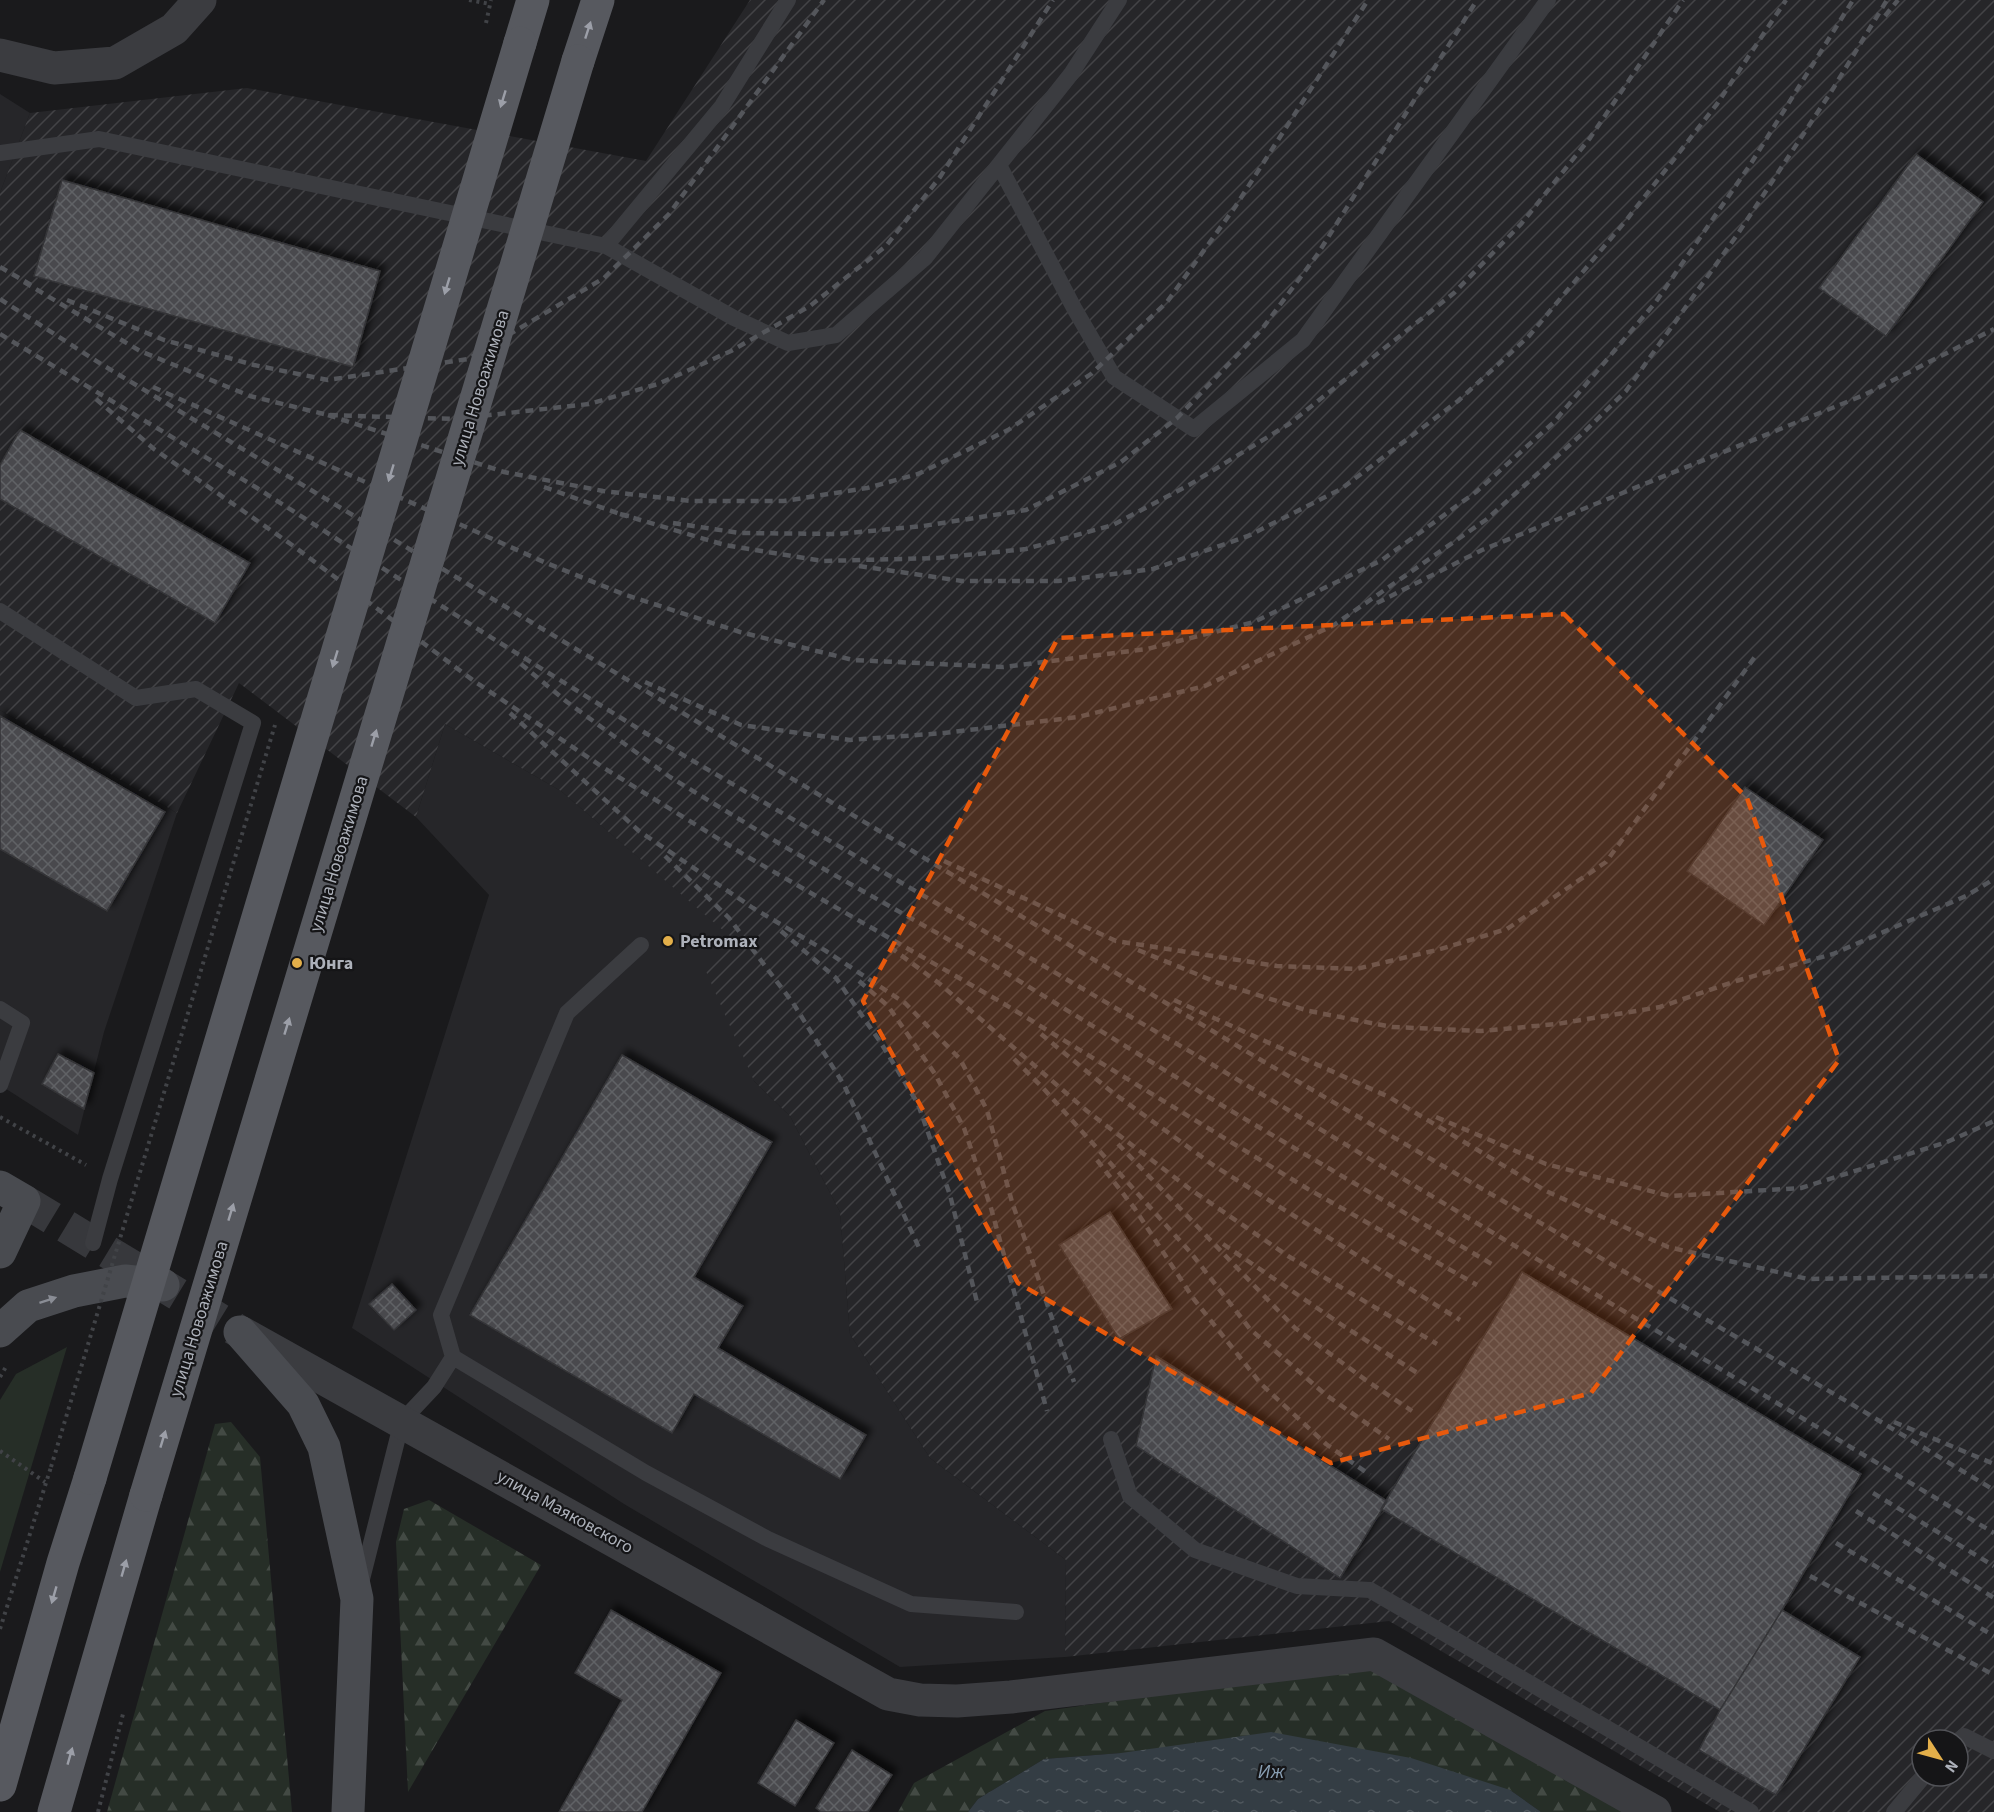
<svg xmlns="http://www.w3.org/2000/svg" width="1994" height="1812" font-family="'Source Sans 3',sans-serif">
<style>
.built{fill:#262629}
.industrial{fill:url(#industrial-furrows);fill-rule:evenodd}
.green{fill:#262e27}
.forest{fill:url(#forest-firs)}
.water{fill:url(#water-ripples)}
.building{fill:url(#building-cross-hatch);stroke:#343437;stroke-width:1.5;filter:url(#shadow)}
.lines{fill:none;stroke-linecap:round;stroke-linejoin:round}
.secondary-tunnel{stroke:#37383c;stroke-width:33;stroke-dasharray:33 16;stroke-linecap:butt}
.path{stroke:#414347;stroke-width:4;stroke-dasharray:3 4.5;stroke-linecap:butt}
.lane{stroke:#3b3c40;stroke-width:16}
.street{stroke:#3b3c40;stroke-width:33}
.secondary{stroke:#494b50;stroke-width:33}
.primary{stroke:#57595f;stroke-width:33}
.rail{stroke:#54565b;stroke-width:4.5;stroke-dasharray:8 6;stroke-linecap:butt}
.path-bridge{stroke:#414347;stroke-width:4;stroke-dasharray:3 4.5;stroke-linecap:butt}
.primary-bridge{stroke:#57595f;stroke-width:33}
.oneway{fill:#9c9fa8}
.oneway2{fill:#8a8d95}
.marked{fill:#e8590c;fill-opacity:0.2;stroke:#e8590c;stroke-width:4.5;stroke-dasharray:12 8;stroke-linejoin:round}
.poi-dot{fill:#e3af4a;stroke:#151517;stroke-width:2}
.labels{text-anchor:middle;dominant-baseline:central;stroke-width:4.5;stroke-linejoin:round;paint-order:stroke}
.street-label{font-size:18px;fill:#adb1ba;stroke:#151517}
.poi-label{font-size:18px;font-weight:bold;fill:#adb1ba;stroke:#151517;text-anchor:start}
.water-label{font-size:20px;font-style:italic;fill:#889eb2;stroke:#151517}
</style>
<defs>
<pattern id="industrial-furrows" width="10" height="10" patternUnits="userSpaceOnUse" patternTransform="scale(1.5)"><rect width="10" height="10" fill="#262629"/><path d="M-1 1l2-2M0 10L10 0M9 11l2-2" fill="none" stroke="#434346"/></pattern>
<pattern id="forest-firs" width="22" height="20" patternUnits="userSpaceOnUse" patternTransform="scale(1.5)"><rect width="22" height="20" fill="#262e27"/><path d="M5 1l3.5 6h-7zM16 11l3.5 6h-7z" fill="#434a44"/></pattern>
<pattern id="water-ripples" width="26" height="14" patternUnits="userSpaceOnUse" patternTransform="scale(1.5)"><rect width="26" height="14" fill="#343d44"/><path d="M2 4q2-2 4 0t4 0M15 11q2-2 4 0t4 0" fill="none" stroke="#4f575d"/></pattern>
<pattern id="building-cross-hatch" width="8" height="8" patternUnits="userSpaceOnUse" patternTransform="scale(1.5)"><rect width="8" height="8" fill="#494a4e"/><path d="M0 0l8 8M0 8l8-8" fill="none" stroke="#616265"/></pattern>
<filter id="shadow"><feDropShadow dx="5.5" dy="-5.5" stdDeviation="3" flood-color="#0009"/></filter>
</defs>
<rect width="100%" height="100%" fill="#1a1a1c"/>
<path class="built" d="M0,94L30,113L0,193Z
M0,710L177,813L104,1032L78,1135L0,1085Z
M445,724L561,791L733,938L754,1081L790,1116L840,1212L850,1334L930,1458L1066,1560L1065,1657L900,1667L624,1504L352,1328L489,895L416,817Z"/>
<path class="industrial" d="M750,0H1994V1812H1720L1389,1621L1065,1657L1066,1560L930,1458L850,1334L840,1212L790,1116L754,1081L705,969L732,938L561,791L445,724L416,817L239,683L177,813L0,710V193L30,113L247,88L646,161ZM1922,1740H1958V1776H1922Z"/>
<path class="green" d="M67,1347L0,1572V1400L16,1374Z"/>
<path class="forest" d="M231,1422L260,1457L292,1812H107L215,1424Z
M429,1500L541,1565L408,1792L396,1542L404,1509Z
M1370,1664L1623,1812H1541L1510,1790L1121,1753L1044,1759L978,1799L968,1812H898L914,1783L1045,1711Z"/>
<path class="water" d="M1271,1732L1411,1758L1510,1790L1541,1812H968L978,1799L1044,1759L1121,1753Z"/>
<path class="building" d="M1916,154L1983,202L1886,336L1819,288Z
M62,180L380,271L353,367L34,276Z
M20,430L250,563L215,623L0,499V465Z
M0,716L165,812L107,911L0,849Z
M1745,787L1823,840L1764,925L1687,871Z
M58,1054L94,1073L84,1109L42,1084Z
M622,1055L772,1142L694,1277L743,1306L718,1348L866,1435L840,1479L694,1394L672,1433L470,1315Z
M1110,1212L1172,1309L1119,1339L1059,1245Z
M1522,1272L1861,1474L1782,1610L1720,1710L1381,1509Z
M392,1284L416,1310L394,1330L369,1304Z
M1156,1356L1387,1501L1340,1578L1136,1446Z
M611,1610L721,1673L642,1812H559L622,1700L575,1673Z
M1782,1610L1860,1657L1776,1795L1699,1750L1720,1710Z
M796,1720L834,1743L795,1806L758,1783Z
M852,1750L892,1775L868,1812H821L816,1808Z"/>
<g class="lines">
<path class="secondary-tunnel" d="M24,1201L240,1332"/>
<path class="path" d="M469,0L490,4
M486,23L491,0
M0,1117L86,1165
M0,1377L7,1365
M0,1451L45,1482
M0,1629L51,1467
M98,1812L123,1714"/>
<path class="lane" d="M0,153L99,139L606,246L722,106L788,0
M999,165L1074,308L1114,377L1194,429L1303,340L1548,0
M606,246L734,318L788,343L836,335L925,258L1071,74L1119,0
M0,611L136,698L196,689L253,723L110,1179L93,1243
M0,1009L22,1023L0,1085
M453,1357L646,1473L768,1539L911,1604L1016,1612
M1111,1439L1130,1496L1195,1550L1297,1586L1370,1590L1751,1812
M361,1583L402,1421L434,1387L453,1357L441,1315L567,1013L641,945
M1958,1741L1964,1736L1994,1751
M1894,1812L1924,1776"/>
<path class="street" d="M0,55L54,68L115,63L174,29L200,0
M242,1333L888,1694L920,1700L957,1701L1011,1697L1374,1654L1655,1812"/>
<path class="secondary" d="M0,1187L24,1201L0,1252
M0,1331L28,1306L74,1291L125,1281L163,1285
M240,1332L303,1404L324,1447L357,1599L348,1812"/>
<path class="primary" d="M520,43L533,0
M578,61L598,0
M0,1785L63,1563L90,1478
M54,1812L146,1495"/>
<path class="rail" d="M1885,16L1898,0
M0,267L31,285
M24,282L140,351L250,396L328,415L454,419L589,404L658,384L731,351L810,306L886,246L940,177L1053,0
M0,299L101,364L1261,1060L1853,1405L1994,1490
M67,300L164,340L254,365L328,380L468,359L604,278L669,214L824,0
M0,334L257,488L484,633L647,734L1208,1062L1994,1533
M153,387L544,562L623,594L740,632L853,660L1003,667L1147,649L1254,622L1382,560L1476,492L1553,423L1655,303L1750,165L1853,0
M96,399L154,449L292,545L474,681L604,768L748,857L1001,1002L1308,1189L1477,1285
M328,415L504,472L603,491L691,501H784L867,488L918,474L1008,430L1091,374L1167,302L1235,207L1368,0
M544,487L620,514L629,516
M620,514L725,545L823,561L938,558L1026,549L1113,525L1189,485L1289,424L1454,293L1521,224L1590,138L1683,0
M673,523L740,533L838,534L923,526L1026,510L1121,462L1177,418L1262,329L1317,255L1477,0
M859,566L962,581H1058L1153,569L1248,536L1341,489L1458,401L1529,336L1628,218L1717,104L1786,0
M1377,603L1482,550L1864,395L1994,329
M521,664L567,702L670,777L785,847L990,963L1228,1109L1495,1266
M645,682L741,725L850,740L944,733L1078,717L1205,686L1334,625L1487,519L1583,433L1626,391L1737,235L1831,92L1887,0
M510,713L639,831L753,908L826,951L905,1003L960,1059L987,1110L1012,1202L1074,1382
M665,856L729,918L793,1003L844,1085L921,1252
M944,861L1116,941L1277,966L1356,969L1437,950L1507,929L1606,862L1757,654
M781,931L836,978L881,1043L918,1104L950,1195L978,1306
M890,947L940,984L1087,1111L1190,1189L1288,1256L1437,1344
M1138,950L1216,982L1309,1011L1392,1027L1481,1031L1557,1024L1660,1007L1736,981L1833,954L1966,896L1994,879
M859,981L888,1006L935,1074L964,1128L991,1208L1047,1411
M1174,1000L1389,1097L1546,1191L1668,1247L1808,1279L1994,1276
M1041,1034L1112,1092L1213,1165L1460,1320
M1014,1059L1043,1088L1191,1253L1250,1329L1326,1395L1389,1439
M1436,1117L1546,1164L1670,1196L1801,1188L1947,1142L1994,1121
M1118,1144L1295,1328L1367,1381L1412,1411
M1097,1160L1135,1209L1193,1298L1261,1384L1326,1444L1370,1475
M1223,1244L1345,1327L1419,1374
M1894,1422L1994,1464
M1873,1493L1994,1566
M1856,1511L1994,1598
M1836,1543L1994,1636
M1810,1576L1994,1675"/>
<path class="path-bridge" d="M51,1467L275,725"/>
<path class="primary-bridge" d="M90,1478L520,43
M146,1495L578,61"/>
</g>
<defs><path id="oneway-solid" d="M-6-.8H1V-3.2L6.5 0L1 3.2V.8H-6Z" transform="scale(1.5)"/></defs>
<g class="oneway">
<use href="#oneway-solid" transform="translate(588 30) rotate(-72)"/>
<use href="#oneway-solid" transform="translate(503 99) rotate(107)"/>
<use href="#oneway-solid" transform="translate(447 286) rotate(107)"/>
<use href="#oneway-solid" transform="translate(391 473) rotate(107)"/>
<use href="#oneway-solid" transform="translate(335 659) rotate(107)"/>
<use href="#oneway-solid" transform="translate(374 738) rotate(-73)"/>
<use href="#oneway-solid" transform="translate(287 1026) rotate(-73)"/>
<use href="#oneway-solid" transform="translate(231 1212) rotate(-73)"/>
<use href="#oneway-solid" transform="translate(163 1439) rotate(-73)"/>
<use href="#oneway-solid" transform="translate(124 1568) rotate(-74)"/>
<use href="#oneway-solid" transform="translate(54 1595) rotate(106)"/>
<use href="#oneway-solid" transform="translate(70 1756) rotate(-74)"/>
</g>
<use class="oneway2" href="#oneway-solid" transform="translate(48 1300) rotate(-18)"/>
<path class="marked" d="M1564,614L1747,798L1839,1060L1591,1393L1331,1463L1018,1283L863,1001L1058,638Z"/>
<g class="poi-dot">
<circle cx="668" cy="941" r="6"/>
<circle cx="297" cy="963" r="6"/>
</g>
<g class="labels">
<g class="street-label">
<text transform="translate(480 388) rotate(-73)">улица Новоажимова</text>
<text transform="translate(339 854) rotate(-73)">улица Новоажимова</text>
<text transform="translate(199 1319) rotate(-73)">улица Новоажимова</text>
<text transform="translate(565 1512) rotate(29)">улица Маяковского</text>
</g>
<g class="poi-label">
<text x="680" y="941">Petromax</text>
<text x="309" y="963">Юнга</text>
</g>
<g class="water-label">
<text x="1271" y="1772">Иж</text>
</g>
</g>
<g transform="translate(1940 1758) rotate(126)"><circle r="28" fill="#151517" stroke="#525358" stroke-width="1.5"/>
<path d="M0-4.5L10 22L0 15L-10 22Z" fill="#e3af4a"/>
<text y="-9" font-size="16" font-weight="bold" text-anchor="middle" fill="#adb1ba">N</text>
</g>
</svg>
